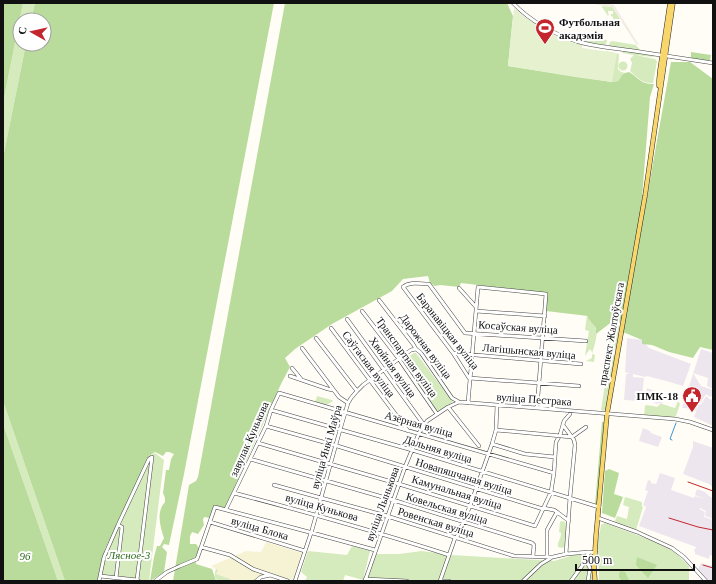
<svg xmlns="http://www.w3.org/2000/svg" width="716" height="584" font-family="Georgia,serif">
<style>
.industrial{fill:#eee6ef}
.farmland{fill:#f6f3d4}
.green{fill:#d5ebbd}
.forest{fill:#b9dc9c}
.pitch{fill:#e6f2cf}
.plaza{fill:#f1ede2}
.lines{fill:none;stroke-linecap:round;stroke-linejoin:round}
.stream{stroke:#3f96cf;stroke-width:1}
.minor-casing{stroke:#444;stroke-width:4}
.major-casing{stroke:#222;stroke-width:5}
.minor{stroke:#fff;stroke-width:3}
.major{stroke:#f9d66b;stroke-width:4}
.rail{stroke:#c4262e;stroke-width:1}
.labels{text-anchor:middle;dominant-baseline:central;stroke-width:4;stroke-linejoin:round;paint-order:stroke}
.poi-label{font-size:11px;font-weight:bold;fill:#111;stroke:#fff;text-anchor:start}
.street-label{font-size:11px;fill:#111;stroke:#fff}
.park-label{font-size:11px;font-style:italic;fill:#2f6b1f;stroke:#fff}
</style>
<rect width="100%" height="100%" fill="#fffdf5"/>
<path class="industrial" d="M627,338L642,340L649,348L691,364L683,386L666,381L647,376L645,377L633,374V377L644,378L642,395H644V398H642V401L624,400L626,374H630L625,372Z
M701,349L713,353V389L707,386L708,378L693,373L701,386L713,390V395L710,397L706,394L701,402L698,404L696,411L686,408H682Z
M647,388L665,395L662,404L659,403L658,404L645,399Z
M706,396L711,400L713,397V426L694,417L699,404L700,405L702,403Z
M643,428L650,431L651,433L662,437L658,447L639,441Z
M693,441L713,448V487L709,484L683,474L693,447Z
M660,473L675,478L671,490L694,498L695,496L704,499L695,495L697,489L705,492L709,496L713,498V519L705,516L706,511L700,508L699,509L705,512L704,517L713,520V556L710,555L709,559L695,554V552L694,551L696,547L639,526L646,507L643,505L648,491L645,490L648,480L651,481V483L656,484Z
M701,563L713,566V581H699L704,576L698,569Z"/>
<path class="farmland" d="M266,542L302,553L293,580L271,574L255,581H229V579L216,574L217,570L211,566L246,551L261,552Z"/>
<path class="green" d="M23,3H35L31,20H20V44H26L3,158V103Z
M602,6L612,7L620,19H613V17L611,16V14H613V11H608V13L609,14L608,16L602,7Z
M572,35L607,40L606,45L586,42L571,38Z
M612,41L636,45L640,50L609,46L610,42Z
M606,51L619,54L618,69L621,72L625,73L622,75L618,81L612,82Z
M624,51L655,56L654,57L635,55L655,59L657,61L653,83C643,84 638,78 630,71L632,63L630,59L634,55L622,53Z
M618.5 66a4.5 4.5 0 1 1 9 0a4.5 4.5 0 1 1-9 0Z
M587,315L588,316C589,321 593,322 595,327C599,334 594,346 592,354L595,355L594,362L586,361L592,358V352L590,349L585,356L589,331L585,330Z
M613,325L614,326L610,350H609L608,347Z
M618,325L620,327L616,349L615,350H611L615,326H617Z
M610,352L615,355V359L609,391L608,392L606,408L604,411L601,410Z
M414,353H416L453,402L437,412L401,362Z
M317,396L332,400L333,401L325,406L315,403Z
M3,401L65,581H58L3,424Z
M678,401L680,404L676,416L673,418L644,416L645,406L646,405L653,406L657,407L660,404H662L675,408Z
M155,453L164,460L149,581L136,579L100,575L104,557L117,525L149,456Z
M625,497L642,502V507H643L636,530L614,523L617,516L627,519L629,507L623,505Z
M562,521L565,522C568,530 568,539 565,546L562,548L558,547C557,542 561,539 561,533L559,532L560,522Z
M605,523L661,544L676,553L689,566V581H599L598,542L601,525Z
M352,546L370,551L363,580L345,575L343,581H305L307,577L301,572L308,551L347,555Z
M422,551L452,555L554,561L577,554H594L592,581H452L367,579L375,554H399Z
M216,569L218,570L216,574L230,579L229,581H218L215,578V572Z"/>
<path class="forest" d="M3,3H23L3,103Z
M35,3H274L184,474L169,545L164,544L162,547L167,552L164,572L150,581L154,557L157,546H160L164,538C160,526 156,512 165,502V498L163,493L166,470H169L171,459L174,454L169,452H166L163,456L155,452L149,456L105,549L97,581H65L3,401V158L26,44H44V20H31Z
M285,3H507L513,16L508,66L612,82L618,81L622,75L625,73L629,72C639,78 640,84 654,84L650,97L641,210L621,321L619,323L613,321L596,334V328L588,318V316L546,311L547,293L461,283L459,287L440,285L435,286L430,283L428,276L403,279L392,291L332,324L295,349L285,358L290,367L281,384L225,508L214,505L210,518L204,517L203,520L204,525L198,534L192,532L190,536V544H196L199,548L195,558L196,564L212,569L216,581H173L189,485L196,481L198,477Z
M691,52L711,55L710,60L708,61L691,58Z
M671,62H690L713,79L712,280H713V350L700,347L693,358L669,352L652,345L642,344V340L623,332Z
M602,422H604L597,505H595Z
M3,424L58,581H3Z
M609,469L619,473L614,494L623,497L615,518L602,513L605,471Z
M637,557L657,565L648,578L636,565Z
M621,571L625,572L629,580L628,581H622L619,577V573Z"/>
<path class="pitch" d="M514,8C534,25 556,39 582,45V48L617,53L612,82L575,77L508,66Z"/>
<path class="plaza" d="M587,3H604L614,5L639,45L636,44L612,7Z"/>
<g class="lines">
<path class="stream" d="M672,440L670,439L676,423"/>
<defs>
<path id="minor" d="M513,3C530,21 555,35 579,42C597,47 616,48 634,51C660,55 687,59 713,63
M459,288L476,307
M379,300L413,344L416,349L421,353L452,398L459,402L675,419L690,422L713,430
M362,311L399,359L437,414
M476,311L545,316
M347,319L424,425
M331,328L408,431
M316,338L357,391
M302,348L339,397L348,403
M453,353L581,364
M292,368L301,379
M290,376L328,389L333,390
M579,386L469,378L453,353L403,287C410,281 420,284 429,284L465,333L586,341
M468,403L478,287L546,294L537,408
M448,407L479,446
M271,410L412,450L599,507
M563,425L574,440L575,445L570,497L566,554
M266,426L334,445L543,509
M496,430L572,437L586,427
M258,443L399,484L535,526L551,492L554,473L556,442L560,435L564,421L570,414V411
M492,444L525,454L555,457
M250,459L393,500L532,543L534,545L533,556
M274,485L387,516L514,556L553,557L566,554L589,552L596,553
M234,493C306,512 378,532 449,555
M543,508L554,510L557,512L547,530V557
M226,509L266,426L271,410L279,393L554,473
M557,512L569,521
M598,518L637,532L672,548L684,557L706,581
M210,522L305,551
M201,547L230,555L253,569L288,581
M586,560L590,568L588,581
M100,576L137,580L139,581
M116,578L122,527L118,525
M365,579L407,581
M137,580L152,457
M99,581L104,557L118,525L149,459L152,457
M155,581L167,572L180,566L197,559L215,507L309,532L375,550
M256,581L261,577L271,575
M295,581L312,530L340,430L348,403L351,398L357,391L363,385L411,350L416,349
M365,581L405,467L419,433L427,421L448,407L459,402
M440,581L455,538L457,537L470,506L492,444L496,430L497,405
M442,581H449
M523,581L541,564L551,558
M571,581L582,566L589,552"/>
<path id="major" d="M659,86V80L660,70L670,3
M595,581L594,567L596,536L607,414L645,196L673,3"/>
</defs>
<use href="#minor" class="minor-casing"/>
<use href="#major" class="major-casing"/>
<use href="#minor" class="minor"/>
<use href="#major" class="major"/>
<path class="rail" d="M688,482L713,491
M669,518L698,527L713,530
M703,565L713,568"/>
</g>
<defs>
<symbol id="stadium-pin" viewBox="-11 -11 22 30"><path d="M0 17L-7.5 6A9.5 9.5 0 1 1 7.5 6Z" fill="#c4262e" stroke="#fff"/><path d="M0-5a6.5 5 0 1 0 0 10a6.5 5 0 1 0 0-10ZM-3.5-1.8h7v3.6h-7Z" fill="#fff"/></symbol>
<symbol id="civic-pin" viewBox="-11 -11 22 30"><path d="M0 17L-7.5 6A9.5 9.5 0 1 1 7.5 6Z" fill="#c4262e" stroke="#fff"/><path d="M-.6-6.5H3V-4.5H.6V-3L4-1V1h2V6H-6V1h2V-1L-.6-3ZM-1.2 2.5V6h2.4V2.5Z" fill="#fff"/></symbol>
</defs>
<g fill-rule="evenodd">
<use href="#stadium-pin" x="534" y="17" width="22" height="30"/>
<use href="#civic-pin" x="681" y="385" width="22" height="30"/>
</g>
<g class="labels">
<g class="poi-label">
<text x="559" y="22">Футбольная<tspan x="559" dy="13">акадэмія</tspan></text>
<text x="678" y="396" text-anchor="end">ПМК-18</text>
</g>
<g class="street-label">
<text transform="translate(518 327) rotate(4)">Косаўская вуліца</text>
<text transform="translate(448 331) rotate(52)">Баранавіцкая вуліца</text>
<text transform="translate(611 334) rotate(-80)">праспект Жалтоўскага</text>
<text transform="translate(426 346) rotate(53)">Дарожная вуліца</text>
<text transform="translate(529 351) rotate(5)">Лагішынская вуліца</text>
<text transform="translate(407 357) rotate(54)">Транспартная вуліца</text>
<text transform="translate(369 364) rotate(53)">Саўгасная вуліца</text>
<text transform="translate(393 367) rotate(54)">Хвойная вуліца</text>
<text transform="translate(534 399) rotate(4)">вуліца Пестрака</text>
<text transform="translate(419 424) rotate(16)">Азёрная вуліца</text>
<text transform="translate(249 439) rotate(-66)">завулак Кунькова</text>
<text transform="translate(326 447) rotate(-74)">вуліца Янкі Маўра</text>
<text transform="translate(438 449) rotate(17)">Дальняя вуліца</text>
<text transform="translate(464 476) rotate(17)">Новапяшчаная вуліца</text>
<text transform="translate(457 492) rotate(17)">Камунальная вуліца</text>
<text transform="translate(382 504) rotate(-70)">вуліца Лынькова</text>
<text transform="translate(322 507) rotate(16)">вуліца Кунькова</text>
<text transform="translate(447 508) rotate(17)">Ковельская вуліца</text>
<text transform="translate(436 522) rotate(17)">Ровенская вуліца</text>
<text transform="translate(260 528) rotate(16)">вуліца Блока</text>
</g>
<g class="park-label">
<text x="129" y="555">Лясное-3</text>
<text x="25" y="556">96</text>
</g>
</g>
<rect width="716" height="584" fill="none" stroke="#111111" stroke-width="8"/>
<g transform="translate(32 32) rotate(278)"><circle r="19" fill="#ffffff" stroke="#a0a0a0"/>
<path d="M0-3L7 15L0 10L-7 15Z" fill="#c4262e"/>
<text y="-6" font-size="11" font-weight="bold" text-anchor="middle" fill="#111111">С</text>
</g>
<path d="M576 564v6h118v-6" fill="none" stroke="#111111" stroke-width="2"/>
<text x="582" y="564" font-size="12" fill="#111111" stroke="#ffffff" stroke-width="3" paint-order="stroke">500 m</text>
</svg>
